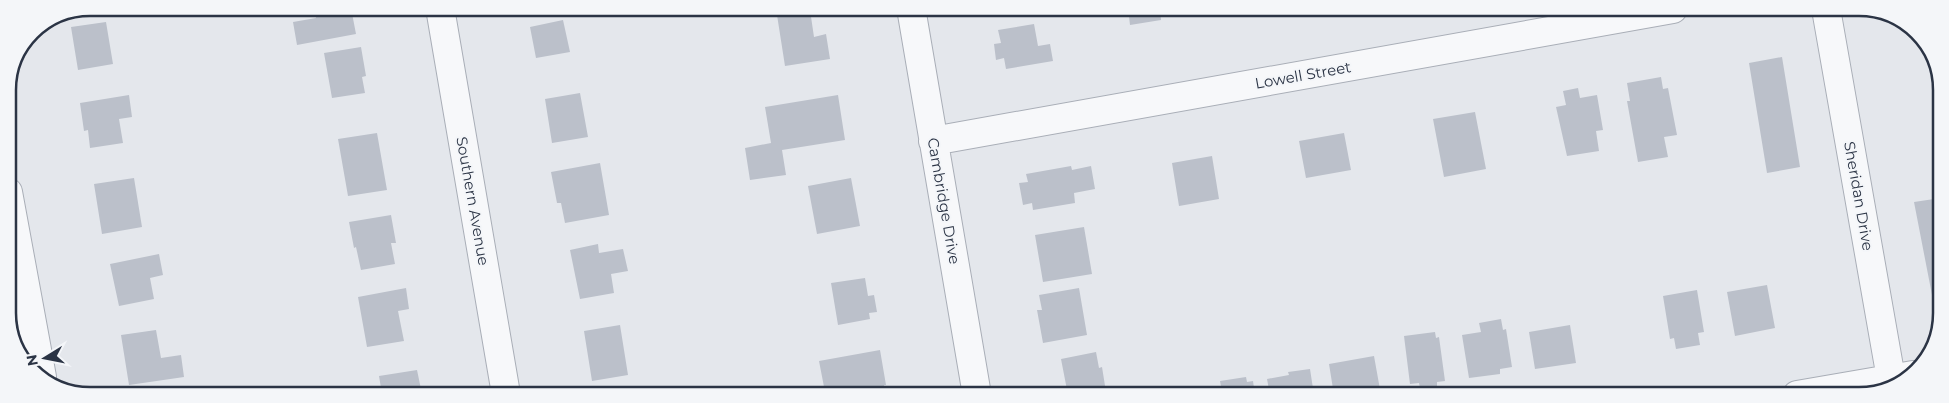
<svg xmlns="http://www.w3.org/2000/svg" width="1949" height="403" font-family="Montserrat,sans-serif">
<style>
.building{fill:#bbc0ca}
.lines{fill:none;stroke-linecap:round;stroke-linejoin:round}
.minor-casing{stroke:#a9aeb7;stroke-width:30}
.minor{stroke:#f7f8fa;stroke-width:28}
.labels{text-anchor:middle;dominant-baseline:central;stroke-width:4;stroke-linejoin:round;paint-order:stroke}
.street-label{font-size:15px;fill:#2b3445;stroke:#f4f6f9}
.rim{fill:none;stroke:#2b3445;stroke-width:2.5}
</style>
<rect width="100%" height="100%" fill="#e4e7ec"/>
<path class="building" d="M314,8H351L356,34L297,45L293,22L316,18Z
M1128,8H1160L1161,20L1130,25Z
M810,10L814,37L826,34L830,59L785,66L777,15Z
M563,20L570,52L536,58L530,27Z
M106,22L113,64L78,70L71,27Z
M1034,24L1038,46L1050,44L1053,61L1006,69L1004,58L996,60L994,44L1001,43L998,30Z
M361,47L366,76L362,77L365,93L332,98L324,53Z
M1782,57L1800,167L1767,173L1749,63Z
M1661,77L1663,89L1668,88L1677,135L1664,137L1668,157L1638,162L1627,101H1630L1627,83Z
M1578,88L1580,98L1597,95L1603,130L1596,131L1599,151L1567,156L1556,107L1566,105L1563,91Z
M580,93L588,137L552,143L545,99Z
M129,95L132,117L119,119L123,143L90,148L88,130L84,131L80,103Z
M838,95L845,140L782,150L786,175L750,180L745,148L771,143L765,107Z
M1475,112L1486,169L1444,177L1433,119Z
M377,133L387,190L348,196L338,139Z
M1344,133L1351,170L1306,178L1299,141Z
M1212,156L1219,199L1179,206L1172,163Z
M600,163L609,215L565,223L561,203H557L551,172Z
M1071,166L1072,170L1091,166L1095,189L1074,193L1075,203L1033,210L1032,203L1023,205L1019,183L1028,182L1026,174Z
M134,178L142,227L102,234L94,184Z
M851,178L860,226L817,234L808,186Z
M1934,199L1936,206H1940V293L1932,295L1914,202Z
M391,215L396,243H391L395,264L361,270L356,247L354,248L349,222Z
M1084,227L1092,274L1043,282L1035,235Z
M598,244L599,253L623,249L628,271L611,274L614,293L580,299L570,250Z
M159,254L163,275L150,278L154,299L119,306L110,264Z
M865,278L868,296L874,295L877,312L869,313L870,319L838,325L831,283Z
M1767,285L1775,328L1735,336L1727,292Z
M406,288L409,309L398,311L404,341L367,347L358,297Z
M1079,288L1087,335L1043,343L1037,310H1042L1039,295Z
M1697,290L1704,332L1698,333L1700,345L1676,349L1674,338L1670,339L1663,296Z
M1501,319L1503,330L1506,329L1512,367L1500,369V374L1469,378L1462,335L1481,332L1479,323Z
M620,325L628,375L592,381L584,331Z
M1570,325L1576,363L1535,369L1529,332Z
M156,330L161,358L181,355L184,377L129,385L121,335Z
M1435,332L1436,338L1439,337L1445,381L1437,382V386L1420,388L1419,383L1410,384L1404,336Z
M880,350L886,385H884L886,395H849L848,388L825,392L819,361Z
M1096,352L1099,368L1102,367L1106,392L1093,395H1068L1061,359Z
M1374,356L1381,395H1334L1329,364Z
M1310,369L1314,395H1270L1267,379L1289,375L1288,372Z
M417,370L422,394H382L379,376Z
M1246,377L1247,382L1253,381L1255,395H1216V393L1222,392L1220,381Z"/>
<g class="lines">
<defs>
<path id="minor" d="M440,8L506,394
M911,8L977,395
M1826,9L1892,384
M933,141L1673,9
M8,192L42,377
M1797,395L1913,375"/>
</defs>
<use href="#minor" class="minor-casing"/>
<use href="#minor" class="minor"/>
</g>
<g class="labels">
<g class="street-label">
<text transform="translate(1303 75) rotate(-10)">Lowell Street</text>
<text transform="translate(1859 196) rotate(80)">Sheridan Drive</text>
<text transform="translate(473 201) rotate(80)">Southern Avenue</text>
<text transform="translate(944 201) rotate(80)">Cambridge Drive</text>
</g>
</g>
<path d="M0 0H1949V403H0ZM90 16H1859A74 74 0 0 1 1933 90V313A74 74 0 0 1 1859 387H90A74 74 0 0 1 16 313V90A74 74 0 0 1 90 16Z" fill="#f4f6f9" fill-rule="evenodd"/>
<path class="rim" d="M90 16H1859A74 74 0 0 1 1933 90V313A74 74 0 0 1 1859 387H90A74 74 0 0 1 16 313V90A74 74 0 0 1 90 16Z"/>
<g transform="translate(45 358) rotate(260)" stroke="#f4f6f9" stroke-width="4" paint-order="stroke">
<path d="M0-4L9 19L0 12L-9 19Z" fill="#2b3445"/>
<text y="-8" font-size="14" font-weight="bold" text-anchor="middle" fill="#2b3445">N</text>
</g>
</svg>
